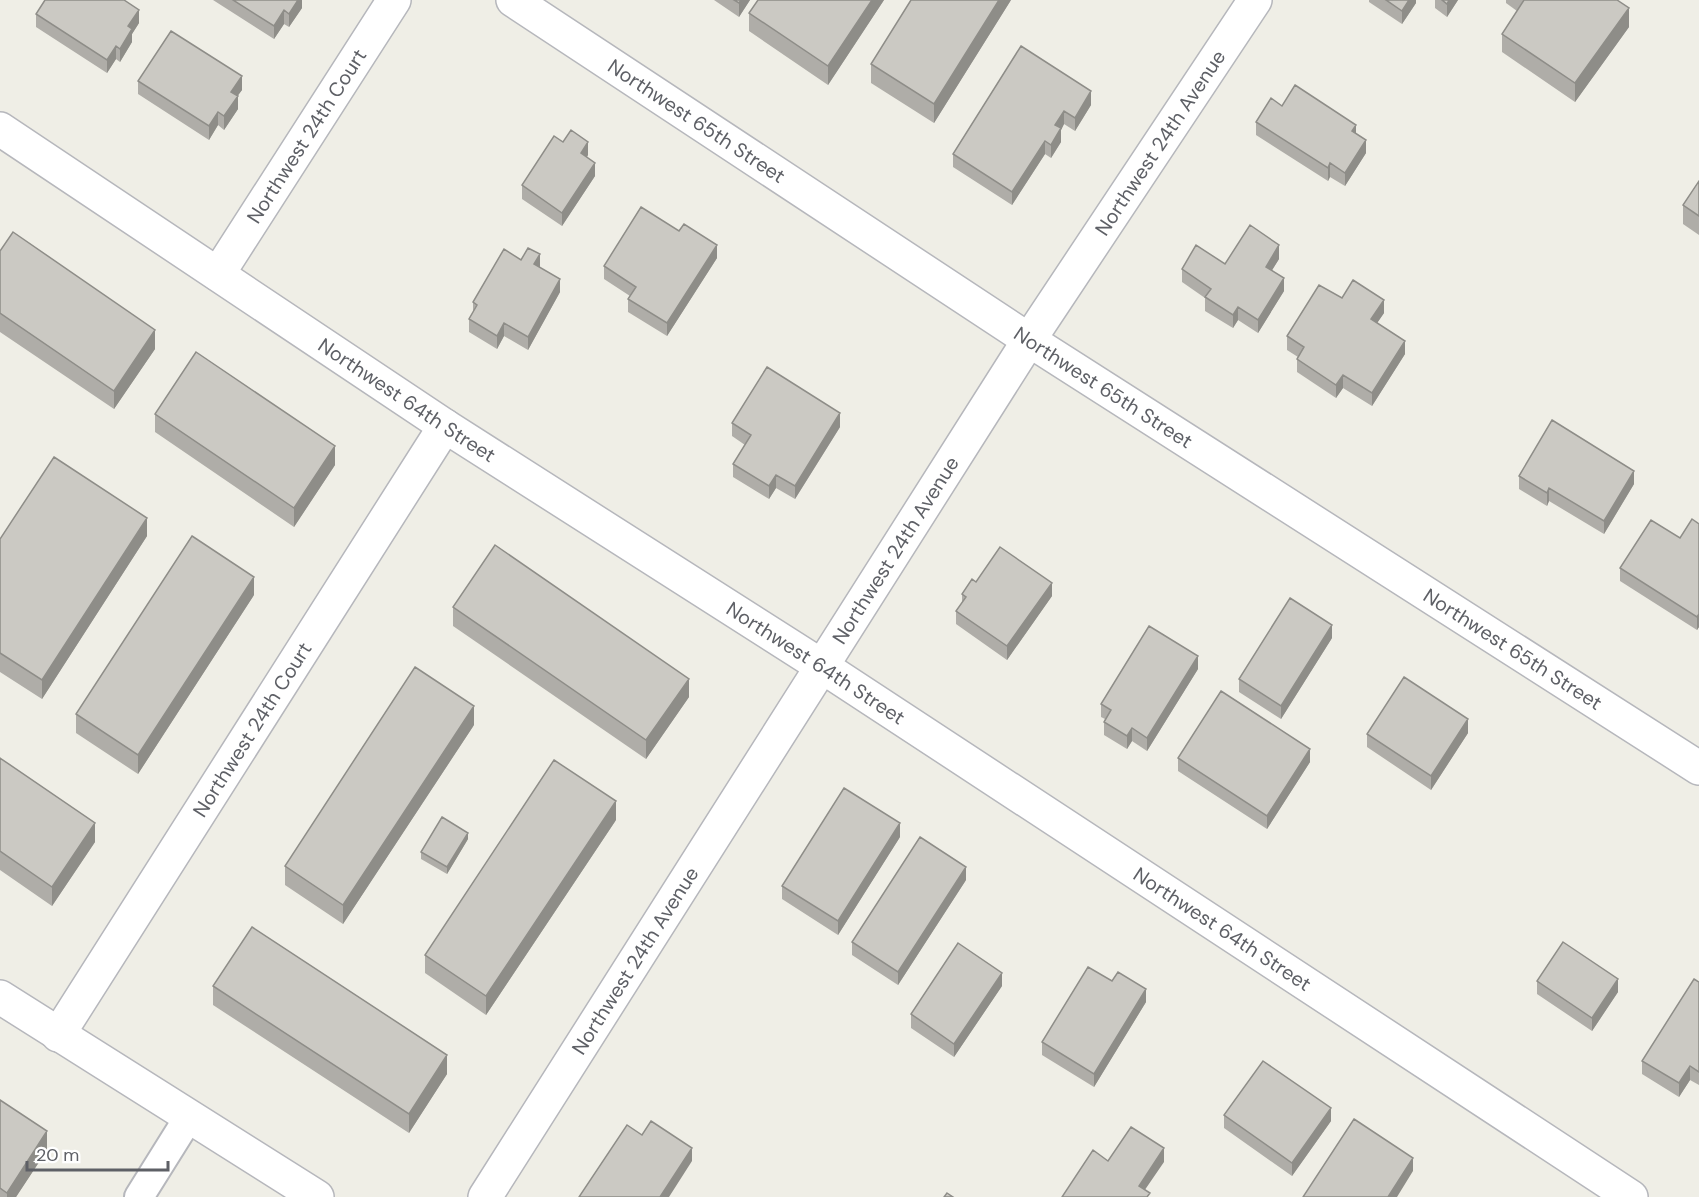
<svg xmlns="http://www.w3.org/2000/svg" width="1699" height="1197" font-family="'DM Sans',sans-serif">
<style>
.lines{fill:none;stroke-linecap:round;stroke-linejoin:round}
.lane-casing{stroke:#b6b7bc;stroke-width:32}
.street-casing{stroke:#b6b7bc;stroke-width:36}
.lane{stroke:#fff;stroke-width:28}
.street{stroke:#fff;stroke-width:33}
.wall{fill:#afada8}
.shaded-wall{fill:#8e8d88}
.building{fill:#cbc9c3;stroke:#8e8d88;stroke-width:1.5}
.labels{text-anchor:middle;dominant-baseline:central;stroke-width:4.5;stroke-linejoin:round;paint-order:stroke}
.street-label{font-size:20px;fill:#5e6066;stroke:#fff}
</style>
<rect width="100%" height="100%" fill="#efeee6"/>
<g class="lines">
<defs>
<path id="lane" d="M139,1197L189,1117"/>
<g id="street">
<path id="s1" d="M513,0L1029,340L1699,768"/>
<path id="s2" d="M0,129L445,426L823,667L1631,1197"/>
<path id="s3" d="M218,274L394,0"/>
<path d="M0,997L317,1197"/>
<path id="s4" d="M58,1035L445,426"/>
<path id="s5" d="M485,1197L1029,340L1255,0"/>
</g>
</defs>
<use href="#lane" class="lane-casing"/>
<use href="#street" class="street-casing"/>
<use href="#lane" class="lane"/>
<use href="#street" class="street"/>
</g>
<path class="wall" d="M213,0H302V8L289,27L284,24L274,39Z
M714,0H750L739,17Z
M884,0L828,85L749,31V13Z
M1011,0L934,123L871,83V64Z
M1369,0H1416V3L1402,24L1369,2Z
M1435,0H1458L1447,17L1435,8Z
M1506,0H1617L1629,27L1575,102L1502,52V34L1517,11L1506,3Z
M36,14L139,23L132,34V42L120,62L116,59L107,73L36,27Z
M1021,46L1091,105L1075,131L1064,124L1061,130V142L1051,158L1045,154L1012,205L953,167V154Z
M138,81L242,90L237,96L238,109L224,130L218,125L209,140L138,94Z
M1282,106L1356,133L1366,153L1345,186L1330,177L1328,181L1256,135V122Z
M588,155L587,157L595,176L562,226L522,199V185Z
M1699,181V235L1683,224V205Z
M0,251L155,349L114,409L0,332Z
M717,258L667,336L628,312V299L630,296L604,279V266Z
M1279,259L1272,270L1284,291L1258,333L1238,320L1233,328L1205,311V298L1182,282V269Z
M521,260L540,267L560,292L528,350L504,336L497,349L469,332V319L473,312V302Z
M1342,298L1384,313L1377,323L1405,354L1372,406L1343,388L1336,398L1297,372V359L1298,357L1287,350V336Z
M155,414L335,465L294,527L155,432Z
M732,423L840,427L795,499L776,488L769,499L733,477V464L745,445L732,436Z
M1519,476L1634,484L1604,534L1549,501L1547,506L1519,489Z
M1699,524V627L1697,630L1620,581V568L1680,538Z
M147,536L42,699L0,672V539Z
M976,582L1052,596L1007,660L956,624V611L962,603V594Z
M254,595L138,774L76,733V714Z
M453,607L689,697L646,759L453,626Z
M1332,638L1281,719L1239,692V679Z
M1198,669L1147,751L1132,741L1127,749L1104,735V722L1105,719L1101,717V704Z
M474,725L343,924L285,885V866Z
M1468,733L1431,790L1367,747V734Z
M0,758L95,842L52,906L0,870Z
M1178,758L1310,762L1267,829L1178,771Z
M616,820L486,1015L425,973V955Z
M900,837L838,935L782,899V886Z
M468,839L447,874L421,859V852Z
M966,880L898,985L852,955V942Z
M1112,981L1146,1002L1094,1087L1042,1055V1042Z
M1537,981L1618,992L1592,1031L1537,994Z
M1699,982V1085L1690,1080L1679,1097L1642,1074V1061Z
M213,986L447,1074L409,1133L213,1005Z
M1002,986L954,1057L911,1028V1014Z
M0,1100L47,1150L16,1197H0Z
M1224,1115L1331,1121L1292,1176L1224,1128Z"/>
<path class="shaded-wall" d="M296,0H302V8L289,27V14Z
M741,0H750L739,17V3Z
M872,0H884L828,85V66Z
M999,0H1011L934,123V104Z
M1409,0H1416V3L1402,24V11Z
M1449,0H1458L1447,17V4Z
M1629,8V27L1575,102V83Z
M139,10V23L132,34V42L120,62V49L128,26Z
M284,10V24L274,39V26Z
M116,46V59L107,73V60Z
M242,76V90L231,105V92Z
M1091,91V105L1075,131V118Z
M238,96V109L224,130V116Z
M1064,111V124L1061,130V142L1051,158V145L1055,125Z
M218,112V125L209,140V126Z
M1356,125V138L1352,131Z
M1366,140V153L1345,186V173Z
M1045,141V154L1012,205V192Z
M588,142V155L581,167V153Z
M595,163V176L562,226V213Z
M1330,163V177L1328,181V168Z
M717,245V258L667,336V323Z
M1279,245V259L1266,280V267Z
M540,254V268L534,264Z
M1284,278V291L1258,333V320Z
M560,279V292L528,350V337Z
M1384,300V313L1371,332V319Z
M1238,307V320L1233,328V315Z
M504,323V336L497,349V336Z
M155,330V349L114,409V391Z
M1405,341V354L1372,406V393Z
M1343,375V388L1336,398V385Z
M840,413V427L795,499V486Z
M335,446V465L294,527V508Z
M1634,471V484L1604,534V521Z
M776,475V488L769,499V486Z
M1549,488V501L1547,506V493Z
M147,518V536L42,699V680Z
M254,577V595L138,774V755Z
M1052,583V596L1007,660V646Z
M1699,614V627L1697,630V617Z
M1332,625V638L1281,719V706Z
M1198,656V669L1147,751V738Z
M689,679V697L646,759V740Z
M474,706V725L343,924V905Z
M1468,719V733L1431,790V776Z
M1132,728V741L1127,749V736Z
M1310,749V762L1267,829V816Z
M616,801V820L486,1015V996Z
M95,823V842L52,906V887Z
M900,823V837L838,935V921Z
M468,833V839L447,874V867Z
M966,867V880L898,985V972Z
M1002,973V986L954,1057V1044Z
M1618,979V992L1592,1031V1018Z
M1146,989V1002L1094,1087V1074Z
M447,1055V1074L409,1133V1114Z
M1690,1066V1080L1679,1097V1083Z
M1331,1108V1121L1292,1176V1163Z
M47,1131V1150L16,1197H7V1193Z
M692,1148V1161L669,1197H660Z
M1164,1148V1162L1140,1197L1139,1186Z
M1413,1158V1171L1397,1197H1388Z"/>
<path class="building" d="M45,0H124L139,10L128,26L132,29L120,49L116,46L107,60L36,14Z
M233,0H298L289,14L284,10L274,26Z
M734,0H741L739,3Z
M758,0H872L828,66L749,13Z
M911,0H999L934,104L871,64Z
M1386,0H1409L1402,11Z
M1442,0H1449L1447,4Z
M1524,0H1617L1629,8L1575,83L1502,34Z
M171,31L242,76L231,92L238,96L224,116L218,112L209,126L138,81Z
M1021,46L1091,91L1075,118L1064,111L1055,125L1061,128L1051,145L1045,141L1012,192L953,154Z
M1295,85L1356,125L1352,131L1366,140L1345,173L1330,163L1328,168L1256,122L1271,98L1282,106Z
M571,130L588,142L581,153L595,163L562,213L522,185L554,136L563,142Z
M1699,181V216L1683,205Z
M641,207L679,231L684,224L717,245L667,323L628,299L636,287L604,266Z
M1250,225L1279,245L1266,267L1284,278L1258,320L1238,307L1233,315L1205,297L1211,289L1182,269L1196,245L1225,264Z
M13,232L155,330L114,391L0,313V251Z
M528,248L540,254L534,264L560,279L528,337L504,323L497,336L469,319L477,305L473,302L504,249L521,260Z
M1353,280L1384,300L1371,319L1405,341L1372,393L1343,375L1336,385L1297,359L1304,347L1287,336L1319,285L1342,298Z
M196,352L335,446L294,508L155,414Z
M767,367L840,413L795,486L776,475L769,486L733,464L751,435L732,423Z
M1552,420L1634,471L1604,521L1549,488L1547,493L1519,476Z
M54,457L147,518L42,680L0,653V539Z
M1692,519L1699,524V614L1697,617L1620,568L1651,520L1680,538Z
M192,536L254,577L138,755L76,714Z
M495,545L689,679L646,740L453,607Z
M1000,547L1052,583L1007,646L956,611L966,597L962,594L972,579L976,582Z
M1290,598L1332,625L1281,706L1239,679Z
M1149,626L1198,656L1147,738L1132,728L1127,736L1104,722L1111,710L1101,704Z
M415,667L474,706L343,905L285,866Z
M1404,677L1468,719L1431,776L1367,734Z
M1221,691L1310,749L1267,816L1178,758Z
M0,758L95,823L52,887L0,851Z
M554,760L616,801L486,996L425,955Z
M844,788L900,823L838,921L782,886Z
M442,817L468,833L447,867L421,852Z
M920,837L966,867L898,972L852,942Z
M252,927L447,1055L409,1114L213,986Z
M1563,942L1618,979L1592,1018L1537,981Z
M958,943L1002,973L954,1044L911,1014Z
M1088,967L1112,981L1118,972L1146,989L1094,1074L1042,1042Z
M1694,979L1699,982V1072L1690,1066L1679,1083L1642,1061Z
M1263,1061L1331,1108L1292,1163L1224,1115Z
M0,1100L47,1131L7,1193L0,1188Z
M1354,1119L1413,1158L1388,1197H1303Z
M651,1121L692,1148L660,1197H579L627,1125L642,1135Z
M1131,1127L1164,1148L1139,1186L1150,1193L1147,1197H1062L1093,1150L1108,1161Z
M947,1193L953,1197H944Z"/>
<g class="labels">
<g class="street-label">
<text stroke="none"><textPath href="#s1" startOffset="220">Northwest 65th Street</textPath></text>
<text stroke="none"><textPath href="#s3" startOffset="164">Northwest 24th Court</textPath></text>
<text stroke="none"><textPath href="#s5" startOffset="1252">Northwest 24th Avenue</textPath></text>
<text stroke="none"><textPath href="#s1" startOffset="706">Northwest 65th Street</textPath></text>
<text stroke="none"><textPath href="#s2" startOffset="489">Northwest 64th Street</textPath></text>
<text stroke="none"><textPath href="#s5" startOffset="766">Northwest 24th Avenue</textPath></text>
<text stroke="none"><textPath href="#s1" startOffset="1192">Northwest 65th Street</textPath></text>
<text stroke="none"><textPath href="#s2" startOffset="975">Northwest 64th Street</textPath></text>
<text stroke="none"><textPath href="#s4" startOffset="362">Northwest 24th Court</textPath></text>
<text stroke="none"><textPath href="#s2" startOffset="1461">Northwest 64th Street</textPath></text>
<text stroke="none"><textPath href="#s5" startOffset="280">Northwest 24th Avenue</textPath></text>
</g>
</g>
<path d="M27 1161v9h141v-9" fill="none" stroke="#5e6066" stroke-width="3"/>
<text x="36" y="1161" font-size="18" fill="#5e6066" stroke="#ffffff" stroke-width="4.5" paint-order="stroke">20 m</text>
</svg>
